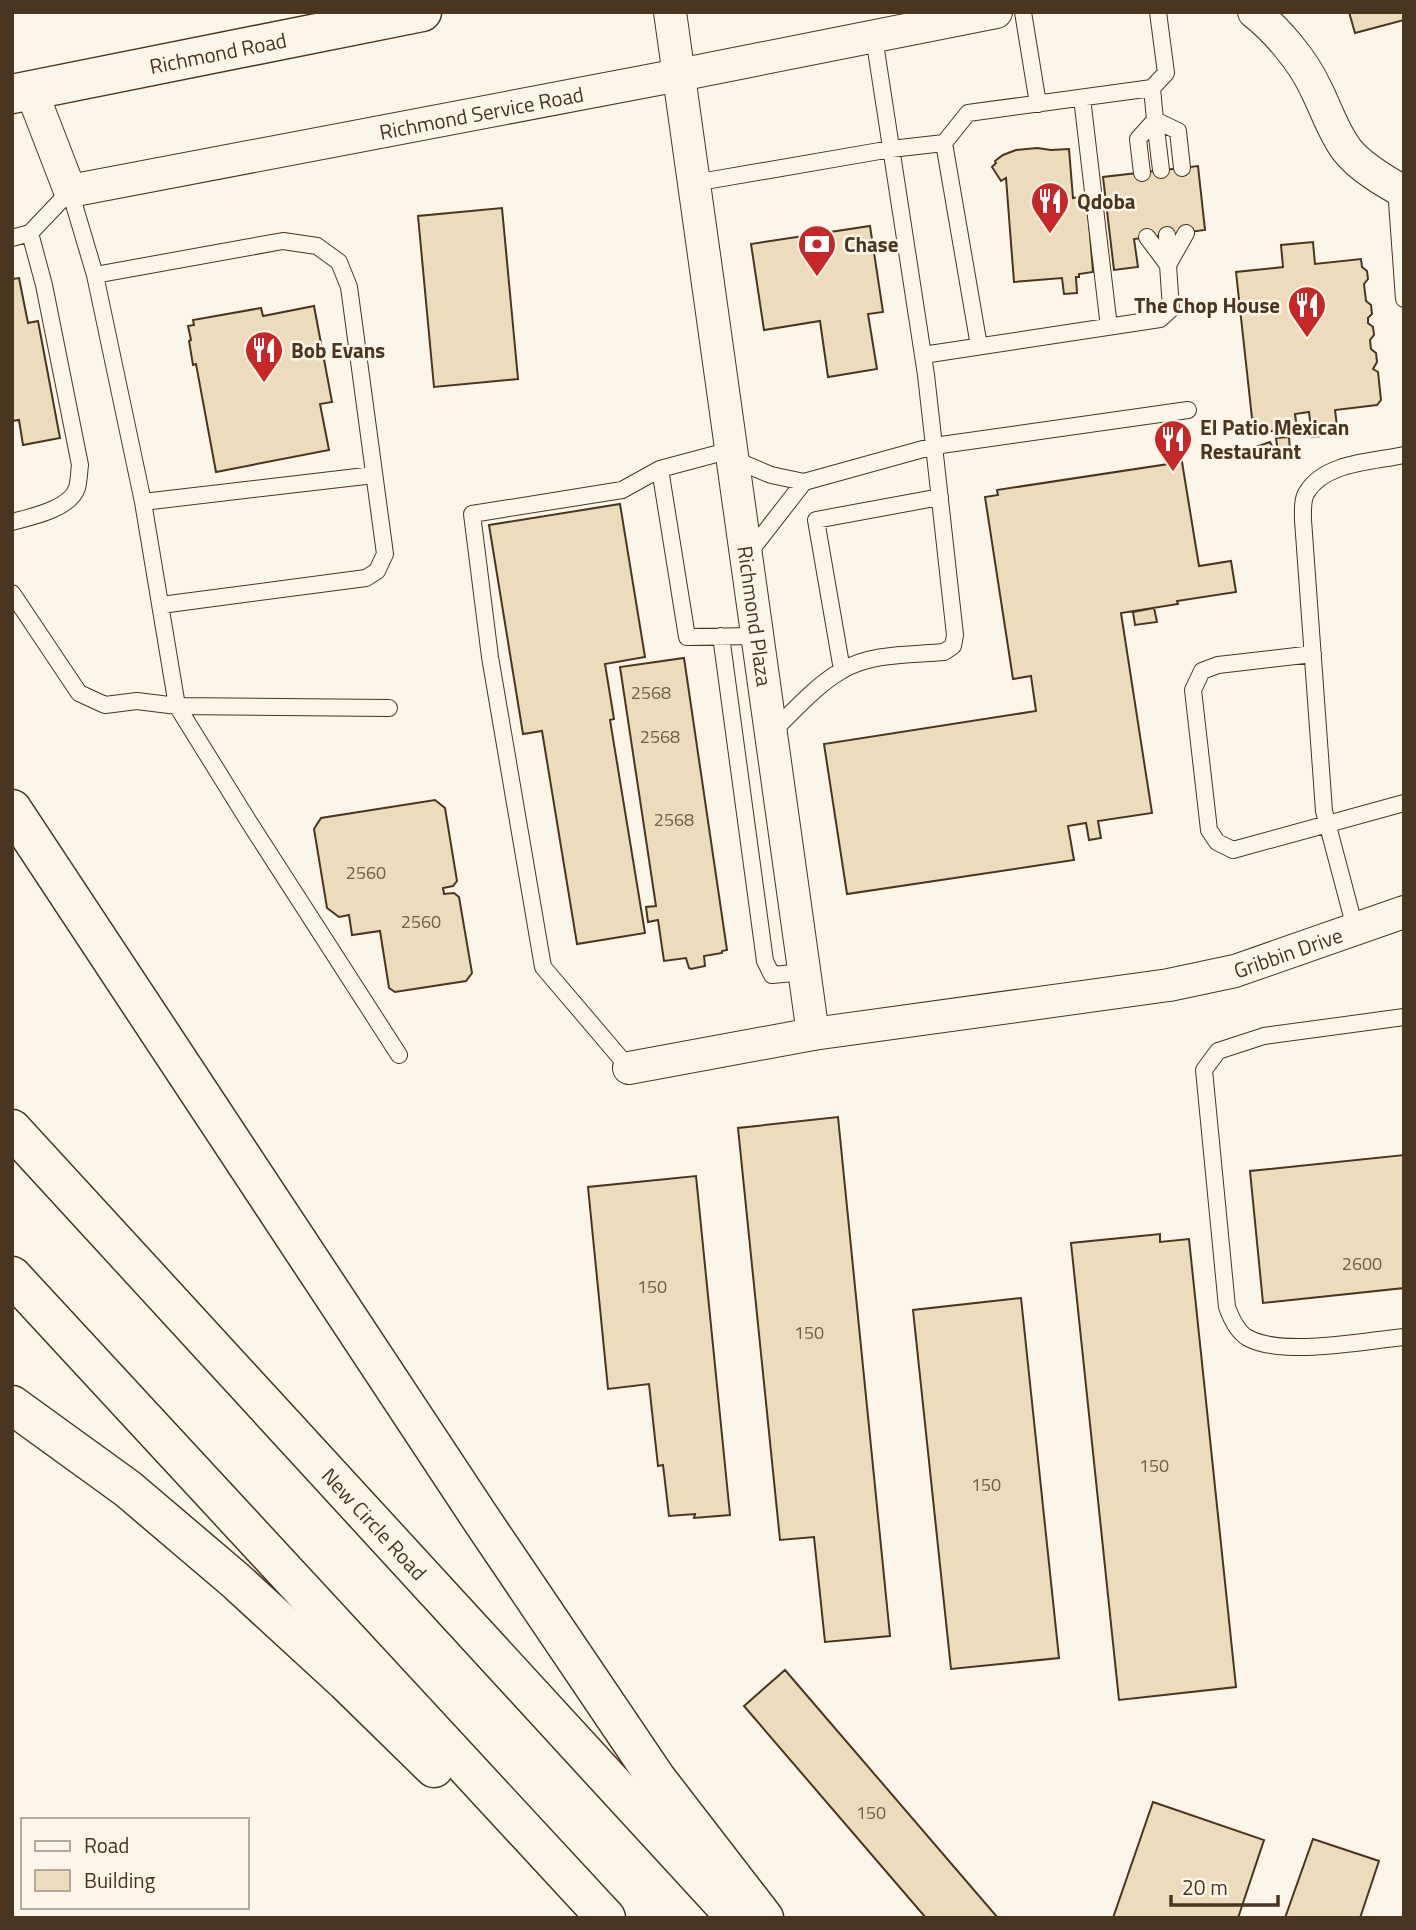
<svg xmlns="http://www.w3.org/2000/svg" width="1416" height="1930" font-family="'Titillium Web',sans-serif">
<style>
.building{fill:#ecdcbc;stroke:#4a3520;stroke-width:2}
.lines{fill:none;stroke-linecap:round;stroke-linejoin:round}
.lane-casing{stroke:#4a3520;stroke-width:18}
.street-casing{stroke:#4a3520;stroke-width:34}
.highway-casing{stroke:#4a3520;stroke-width:41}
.lane{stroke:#fbf6e9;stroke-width:16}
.street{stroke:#fbf6e9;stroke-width:32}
.highway{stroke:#fbf6e9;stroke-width:38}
.labels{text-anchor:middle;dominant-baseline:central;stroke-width:5;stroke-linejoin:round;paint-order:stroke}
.number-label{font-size:18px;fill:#725f47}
.street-label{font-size:21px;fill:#4a3520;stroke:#fbf6e9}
.poi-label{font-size:21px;font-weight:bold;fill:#4a3520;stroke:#fbf6e9;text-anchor:start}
</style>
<rect width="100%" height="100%" fill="#fbf6e9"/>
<path class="building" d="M1349,12H1404V20L1355,33Z
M1037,148L1051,150L1069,149L1073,198L1087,196L1093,272L1079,274V277H1076L1077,293L1064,294L1062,278L1014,282L1006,178L1001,181L992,167L996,163L995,161L1003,155L1016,150Z
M1198,166L1205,230L1134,239L1138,267L1114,270L1103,177Z
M502,208L518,379L434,387L418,216Z
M870,226L883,312L868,314L877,369L828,377L820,321L764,330L751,244Z
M1313,242L1315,264L1361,259L1362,267L1367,271L1368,279L1364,284L1366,301L1371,305L1372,314L1368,318V323L1373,327L1374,335L1370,340L1371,349L1376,353L1377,362L1373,369L1378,372L1381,400L1377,405L1335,410L1338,434L1312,437L1309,412L1295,414L1297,428L1255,433L1254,418H1252L1236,272L1283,267L1281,245Z
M19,278L28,323L38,321L60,438L23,445L19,420L12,421V279Z
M314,306L332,402L320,404L329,450L216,472L196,364L193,365L189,341L191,340L188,326L194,325L193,320L261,308L263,316Z
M1289,437L1290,451L1278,452L1276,438Z
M1270,442L1275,453L1263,458L1258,446Z
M1182,462L1199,566L1231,561L1236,592L1177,601L1178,604L1121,613L1152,813L1098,821L1101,838L1089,840L1086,823L1068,826L1074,860L847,894L824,744L1036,711L1031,676L1013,679L985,497L998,495L997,490Z
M620,504L645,657L605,664L614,719L610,720L645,933L577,944L542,731L523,734L489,525Z
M1154,608L1157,622L1135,625L1133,612Z
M684,658L727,950L722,951V953L704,956L705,966L691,969L689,968L686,958L664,961L658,920L648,922L646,907L656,906L620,667Z
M435,800L445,808L457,881L453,886L443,888L444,894L454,893L459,897L472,973L466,981L395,992L389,988L380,931L352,935L349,915L339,917L327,908L314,829L321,818Z
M838,1117L890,1636L825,1642L814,1537L780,1540L738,1128Z
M1404,1155V1288L1263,1303L1250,1171Z
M696,1176L730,1515L694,1518L695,1514L669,1516L663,1465L658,1466L649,1384L608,1389L588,1187Z
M1160,1234V1242L1189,1239L1236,1687L1119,1700L1071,1243Z
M1021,1298L1059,1658L951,1669L913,1310Z
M785,1670L998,1918H926L744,1706Z
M1153,1802L1264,1840L1238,1918H1113Z
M1313,1839L1379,1861L1360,1918H1285Z"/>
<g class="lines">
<defs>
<path id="lane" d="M1023,12L1038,104
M1082,98L1109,327
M1155,120L1178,131L1182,168
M1155,120L1161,170
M944,143L968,113L1152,88L1166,73L1158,12
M1142,173L1138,139L1155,120L1152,88
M694,183L891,149L944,143L979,346
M1396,188L1404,299
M70,191L95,275L143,502L177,706L249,822L399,1055
M1167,235L1168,263
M12,238L30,233L70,191
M1168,265L1186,233
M95,275L283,241L317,246L339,262L349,287L385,554L377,571L366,578L161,605
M923,355L1160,319L1171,309L1168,265L1147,237
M731,450L660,469L687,637L757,636
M733,459L771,475L804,482L934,446L926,375L874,37
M143,502L374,475
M12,522C31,517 70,509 77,488C79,481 79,472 80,465L44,285L30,233
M748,554L804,482
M12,593L79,693L105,705L137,701L177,706L389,708
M721,636L765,961L772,975L805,972
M1313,654L1218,665L1202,671L1193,690L1209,830L1217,842L1233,850L1404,803
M842,670L816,520L940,497
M771,733C793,712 815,686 841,671C870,653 911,655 944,652L953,646L955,635L934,446L1188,410
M1355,928L1324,811L1303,520C1303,511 1302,499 1307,492C1325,462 1373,462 1404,455
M1404,1017L1264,1036L1218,1051L1204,1070L1227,1307C1231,1318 1237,1332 1248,1338C1283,1357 1363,1341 1404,1337
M629,1068L543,967L490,657L472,514L622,490L660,469"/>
<g id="street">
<path d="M1254,12C1277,30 1303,61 1315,87C1326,108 1333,132 1347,150C1360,167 1386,182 1404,192"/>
<path id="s1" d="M31,90L70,191L679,75L996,12"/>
<path id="s2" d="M813,1034L1169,985L1235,971L1404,912"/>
<path d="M629,1068L813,1034L670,12"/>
</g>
<g id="highway">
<path id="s3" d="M12,94L422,12"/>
<path d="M12,809L481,1519L656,1778L764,1918"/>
<path id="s4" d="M12,1129L730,1911"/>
<path d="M12,1276L606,1918"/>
<path d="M12,1405L128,1489L235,1580L346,1682L434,1768"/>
</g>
</defs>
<use href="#lane" class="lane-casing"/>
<use href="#street" class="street-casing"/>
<use href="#highway" class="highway-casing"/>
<use href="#lane" class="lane"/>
<use href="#street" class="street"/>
<use href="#highway" class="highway"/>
</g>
<defs>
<symbol id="restaurant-pin" viewBox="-11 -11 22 30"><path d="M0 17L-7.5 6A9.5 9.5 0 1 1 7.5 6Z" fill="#c62828" stroke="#fbf6e9"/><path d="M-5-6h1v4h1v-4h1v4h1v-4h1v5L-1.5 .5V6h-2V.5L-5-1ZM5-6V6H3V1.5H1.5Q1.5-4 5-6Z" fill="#fff"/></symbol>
<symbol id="bank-pin" viewBox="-11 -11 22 30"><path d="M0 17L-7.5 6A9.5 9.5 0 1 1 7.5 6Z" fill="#c62828" stroke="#fbf6e9"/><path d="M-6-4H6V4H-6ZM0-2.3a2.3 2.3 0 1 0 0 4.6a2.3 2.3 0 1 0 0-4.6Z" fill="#fff"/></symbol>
</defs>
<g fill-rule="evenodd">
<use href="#restaurant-pin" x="1028" y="179" width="44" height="60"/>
<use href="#bank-pin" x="795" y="222" width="44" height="60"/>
<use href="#restaurant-pin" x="1285" y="283" width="44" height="60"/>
<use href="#restaurant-pin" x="242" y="328" width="44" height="60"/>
<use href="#restaurant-pin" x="1151" y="417" width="44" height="60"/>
</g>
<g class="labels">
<g class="number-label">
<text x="651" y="692">2568</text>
<text x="660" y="736">2568</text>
<text x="674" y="819">2568</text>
<text x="366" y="872">2560</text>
<text x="421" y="921">2560</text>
<text x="1362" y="1263">2600</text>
<text x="652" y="1286">150</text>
<text x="809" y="1332">150</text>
<text x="1154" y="1465">150</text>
<text x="986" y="1484">150</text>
<text x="871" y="1812">150</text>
</g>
<g class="street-label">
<text stroke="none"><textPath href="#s3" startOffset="210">Richmond Road</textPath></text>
<text stroke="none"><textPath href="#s1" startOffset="527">Richmond Service Road</textPath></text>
<text transform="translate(755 616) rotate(82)">Richmond Plaza</text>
<text stroke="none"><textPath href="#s2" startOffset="483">Gribbin Drive</textPath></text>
<text stroke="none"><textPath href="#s4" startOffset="536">New Circle Road</textPath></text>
</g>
<g class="poi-label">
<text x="1077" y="201">Qdoba</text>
<text x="844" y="244">Chase</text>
<text x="1280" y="305" text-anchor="end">The Chop House</text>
<text x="291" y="350">Bob Evans</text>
<text x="1200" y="427">El Patio Mexican<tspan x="1200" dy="24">Restaurant</tspan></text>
</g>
</g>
<rect width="1416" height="1930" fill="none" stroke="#4a3520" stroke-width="28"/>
<rect x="21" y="1818" width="228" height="91" fill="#fbf6e9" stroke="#b4a999" stroke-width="2"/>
<rect x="35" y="1841" width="35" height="10" fill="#fbf6e9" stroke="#b4a999" stroke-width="2"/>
<text x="84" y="1853" font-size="21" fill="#4a3520">Road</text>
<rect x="35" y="1870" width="35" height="21" fill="#ecdcbc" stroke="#b4a999" stroke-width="2"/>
<text x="84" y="1888" font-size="21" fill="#4a3520">Building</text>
<path d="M1171 1895v10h107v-10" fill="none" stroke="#4a3520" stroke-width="3.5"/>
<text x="1182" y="1895" font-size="21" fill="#4a3520" stroke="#fbf6e9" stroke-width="5" paint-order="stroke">20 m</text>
</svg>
